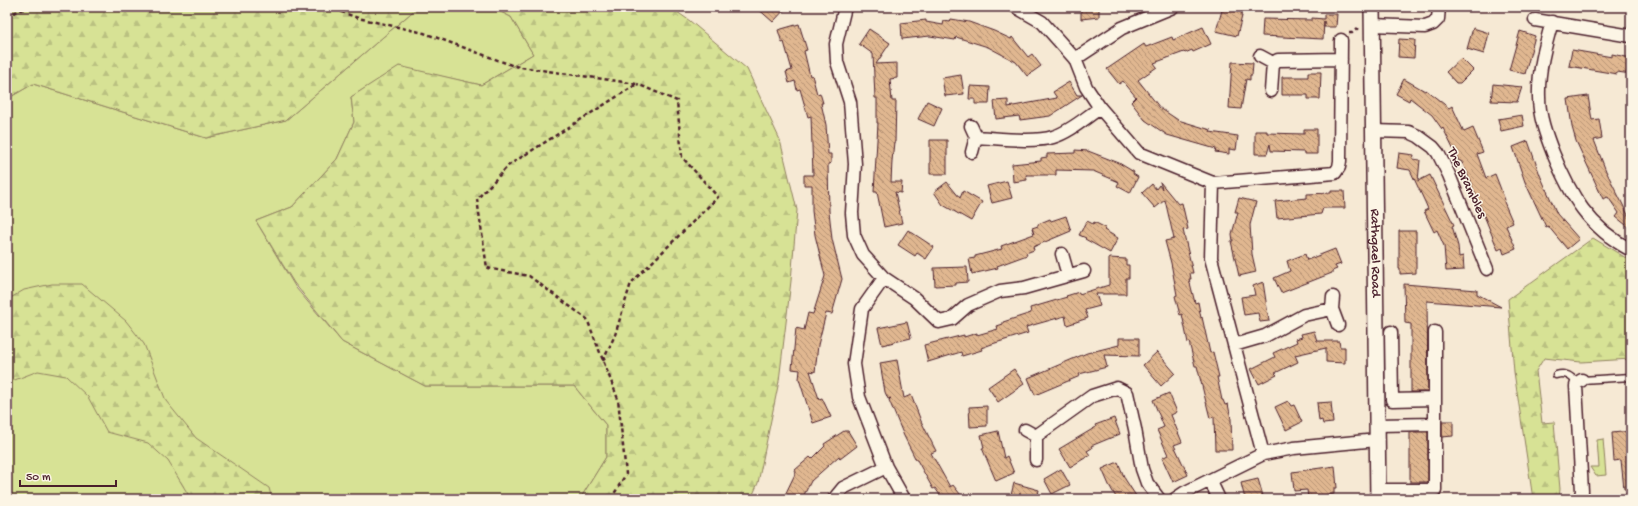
<svg xmlns="http://www.w3.org/2000/svg" width="1638" height="506" font-family="'Gochi Hand',sans-serif">
<style>
.grass{fill:#d7e295;stroke:#908060}
.forest{fill:url(#forest-firs);stroke:#908060}
.building{fill:url(#building-back-hatch);stroke:#4a1f2b}
.lines{fill:none;stroke-linecap:round;stroke-linejoin:round}
.service-casing{stroke:#4a1f2b;stroke-width:9}
.minor-casing{stroke:#4a1f2b;stroke-width:15}
.tertiary-casing{stroke:#4a1f2b;stroke-width:18}
.path{stroke:#4a1f2b;stroke-width:2.5;stroke-dasharray:4 3;stroke-linecap:butt}
.service{stroke:#fcf5e5;stroke-width:6}
.minor{stroke:#fcf5e5;stroke-width:12}
.tertiary{stroke:#fcf5e5;stroke-width:15}
.labels{text-anchor:middle;dominant-baseline:central;stroke-width:3;stroke-linejoin:round;paint-order:stroke}
.street-label{font-size:14px;fill:#4a1f2b;stroke:#fcf5e5}
</style>
<defs>
<pattern id="forest-firs" width="22" height="20" patternUnits="userSpaceOnUse"><rect width="22" height="20" fill="#d7e295"/><path d="M5 1l3.5 6h-7zM16 11l3.5 6h-7z" fill="#bac181"/></pattern>
<pattern id="building-back-hatch" width="6" height="6" patternUnits="userSpaceOnUse"><rect width="6" height="6" fill="#e0b790"/><path d="M-1 5l2 2M0 0l6 6M5-1l2 2" fill="none" stroke="#b89476"/></pattern>
</defs>
<rect width="100%" height="100%" fill="#f6e9d4"/>
<filter id="ink" filterUnits="userSpaceOnUse"><feTurbulence type="fractalNoise" baseFrequency=".025" numOctaves="2"/><feDisplacementMap in="SourceGraphic" scale="8" xChannelSelector="R" yChannelSelector="G"/><feConvolveMatrix kernelMatrix="1 2 1 2 8 2 1 2 1" color-interpolation-filters="sRGB"/></filter>
<g filter="url(#ink)">
<path class="grass" d="M418,7H491L511,17L533,54L481,85L399,67L351,97L354,122L337,159L292,207L256,221L296,288L342,342L425,386H574L606,425V457L580,499H7V99L33,84L206,138L286,120Z
M1603,439L1606,475L1596,476L1590,467H1599L1597,440Z"/>
<path class="forest" d="M7,7H418L286,120L206,138L33,84L7,99Z
M491,7H670L690,21L747,69L780,140L797,210L791,281L779,381L758,483L751,499H580L606,457V425L574,386H425L342,342L294,283L256,221L292,207L337,159L354,122L351,97L399,66L481,85L533,54L511,17Z
M1593,238L1631,261V359L1581,362L1544,358L1536,371L1542,423L1554,422L1560,489L1559,499H1533L1514,372L1508,299Z
M52,284H82L126,321L144,344L166,401L196,438L269,488L272,499H191L168,461L148,443L107,432L88,397L66,376L38,371L12,381L7,385V300L24,290Z"/>
<path class="building" d="M756,7H787L773,22Z
M1081,7H1099V17L1081,19Z
M1223,7H1242L1241,16H1242L1237,36L1216,31Z
M1324,14H1337L1336,27H1324V21L1323,39L1262,36L1263,19L1312,20V18L1324,19Z
M951,19L969,22L994,31L1011,39L1012,37L1028,57L1032,54L1041,66L1027,76L1016,62L988,47L956,37L955,40L930,36L902,39L901,23L926,20V22L943,25L944,21L950,22Z
M799,24L807,50L804,51L810,76L812,75L817,94L820,93L823,103H821L826,125L828,154H831V163L828,164L829,211L832,239L842,279L832,314L826,313L818,345L815,372L810,371L819,399L822,398L831,417L813,423L799,379L800,370L792,369L796,328L804,330L808,313L813,314L825,276L815,235L812,211V185H804V175H813L811,116L808,117L800,89L797,90L795,81L789,83L786,72L792,70L784,42L782,43L778,30Z
M1203,27L1211,44L1193,52L1192,50L1185,53L1184,52L1154,63L1157,67L1138,80L1160,108L1178,120L1211,130L1210,132L1238,136L1236,150L1229,149V154L1215,152L1216,149L1167,135L1145,120L1131,102L1136,97L1123,81L1119,84L1107,69L1144,44L1146,47L1172,37L1173,40Z
M1473,28L1489,33L1484,54L1467,49Z
M869,29L890,43L876,64L897,63V78L890,79L892,101H896L895,142H894L892,161L891,182H902L901,193L895,192L902,223L884,227L877,192H874L878,123H877V98H875L873,54L859,44Z
M1520,31L1535,36L1525,74L1509,70Z
M1399,39L1415,40L1414,58L1398,57Z
M1572,50L1612,57V54L1631,58V74L1617,72V74L1569,66Z
M1461,58L1473,70L1460,83H1456L1446,72Z
M1232,62L1253,63L1252,75H1250V80L1246,79L1241,109L1229,108Z
M1308,72H1321L1320,99H1308V95H1282V77H1308Z
M961,75L964,94L945,96L942,78Z
M1404,79L1425,91L1426,90L1449,108L1452,106L1464,132L1473,128L1483,152L1477,154L1486,178L1495,174L1505,200L1504,202L1513,223L1506,226L1516,249L1504,254L1502,248L1498,250L1464,166L1461,161H1459L1443,128L1442,129L1432,115L1410,98L1409,101L1396,94Z
M1069,82L1077,95H1082L1050,116L1020,120L1019,116L996,119L994,101L1008,100V107L1057,98L1053,92Z
M1493,84L1522,87L1517,102L1491,101Z
M970,86L990,87L989,104H975V99H969Z
M1588,96L1592,120L1599,119L1602,138L1594,140L1606,171L1631,221V229L1616,217L1619,213L1608,197L1603,199L1576,141L1572,127L1568,99Z
M927,101L942,108L934,126L918,119Z
M1522,115L1524,126L1501,131L1498,119Z
M1304,129H1317V154H1304V152L1271,151L1270,144L1267,154H1255V131H1267V133L1304,134Z
M930,140H947V174H930Z
M1528,141L1540,175L1557,214L1579,239L1567,249L1548,226L1546,227L1525,182L1513,147Z
M1075,150L1088,151L1119,163L1134,172L1133,174L1138,177L1130,193L1117,186L1119,182L1093,171L1056,170V175H1026L1027,180L1013,182L1012,164L1041,161V158L1047,157V154L1075,153Z
M1399,153L1414,155L1413,159L1420,160L1418,181L1430,175L1454,225L1452,226L1458,246L1459,257L1463,256L1464,270L1446,271L1444,246L1437,230L1434,232L1424,211L1428,209L1425,202L1410,170L1397,168Z
M1007,181L1012,198L992,203L987,186Z
M947,182L960,198L963,191L982,202L971,221L943,205L934,192Z
M1160,182L1178,204L1182,203L1188,229L1183,230L1193,273H1190L1191,279H1189L1195,303L1198,302L1201,318L1202,317L1210,353L1213,352L1219,377H1217L1222,400H1223L1225,405L1228,404L1231,419L1232,450H1215L1214,417L1210,418L1197,366H1195L1189,342L1188,343L1182,314L1180,315L1175,296L1177,295L1171,263L1165,241L1174,239L1165,200L1155,208L1142,193L1152,184L1156,189L1159,185L1162,189Z
M1331,191H1344L1345,208H1323L1321,214L1277,218L1275,201L1307,198V194L1331,193Z
M1239,198L1256,202L1250,225L1252,254L1256,272L1239,276L1231,241H1233L1232,234L1238,212H1235Z
M1066,216L1071,231L1033,247L1034,250L1026,253L1027,255L997,266L998,268L972,274L969,259L975,258V256L1002,249L1001,246L1034,234L1032,228L1038,226V224L1050,219L1051,221Z
M1087,221L1093,224L1094,222L1106,228L1104,230L1118,238L1110,253L1085,239L1086,238L1079,235Z
M908,230L934,247L926,259L917,253L915,256L898,245Z
M1399,231H1416V273L1400,274V269H1399Z
M1335,249L1341,264L1335,266L1337,269L1332,271V273L1281,293L1274,278L1290,271L1287,261L1305,254L1307,260Z
M1109,258L1126,259V265H1129V278H1126V294H1096L1100,306L1085,310L1088,318L1067,325L1065,316L1026,327L1028,333L992,344L981,348L982,350L962,356L961,352L928,362L924,345L964,335V337L977,333V335L998,329L997,326L1003,324V322L1031,313L1030,308L1067,297L1066,296L1079,292V294L1109,285Z
M967,267L968,282L956,283V285L935,286L934,268Z
M1263,282L1269,321L1260,322L1258,313L1244,315L1241,297L1255,295L1253,286Z
M1404,284L1477,290V294L1501,307L1427,301L1428,392H1411V324L1405,323Z
M907,322L911,338L882,345L878,328Z
M1314,331L1317,341H1339L1340,347H1345V363L1326,362V348L1295,355L1298,362L1275,373L1277,375L1259,384L1251,369L1275,357L1273,353L1297,342L1296,339L1302,337L1301,334Z
M1119,338H1139V356L1104,355L1107,367L1079,374L1080,376L1035,395L1028,378L1087,353L1119,345Z
M1157,352L1175,373L1161,386L1143,365Z
M897,360L904,398L911,395L921,421L936,451L931,453L950,487L953,485L964,499H935L940,495L935,488L933,489L917,460H916L904,436L889,400L891,398L888,399L885,392L880,363Z
M1014,369L1024,384L998,402L988,387Z
M1169,393L1177,412L1171,415L1182,442L1174,445L1188,475L1173,482L1162,458L1168,455L1157,430L1164,427L1153,400Z
M1288,401L1291,406L1294,405L1302,422L1286,430L1275,407Z
M1331,402L1333,423L1323,424L1322,420L1319,421L1317,403Z
M987,406V426L970,427L969,407Z
M1114,418L1120,434L1091,446L1092,448L1087,451L1090,455L1070,467L1059,449L1096,427L1095,425Z
M1442,421H1453V436L1442,437Z
M844,431H848L857,446L840,459L839,456L811,481L802,499H783L796,472L795,470L810,457L812,459L825,446L824,444Z
M998,431L1004,458L1007,456L1014,473L996,481L982,448H984L981,435Z
M1631,431V489H1624L1621,460L1614,461L1612,433Z
M1410,432H1428V482H1410Z
M1118,462L1125,479L1138,499H1117L1109,485L1102,469Z
M1335,466L1337,488H1334V494L1308,498L1307,490L1294,491L1292,472Z
M1061,469L1070,485L1052,494L1044,479Z
M1258,479L1264,499H1245L1241,483Z
M1014,483L1039,490L1037,499H1010Z"/>
<g class="lines">
<defs>
<path id="service" d="M1556,375C1566,372 1571,376 1577,383
M1582,380L1631,377"/>
<path id="minor" d="M845,7L836,44L837,62L850,102L855,164L852,213L854,235L863,255L884,278L914,298L939,322L952,319L968,305L1000,291L1024,288L1084,271
M1016,7L1042,22L1075,59L1086,87L1100,108L1139,153L1213,183L1335,173L1339,167L1340,161L1341,40
M1535,20L1631,36
M1552,22C1545,46 1538,72 1539,97C1539,116 1546,135 1553,153C1570,195 1589,228 1631,250
M1372,25L1425,27L1433,24L1438,19L1439,7
M1260,56L1273,63
M1075,59L1122,28L1173,7
M1271,91L1273,63L1278,60L1341,59
M971,126L976,137L972,152
M1373,131L1409,132L1418,136L1433,147L1438,153L1449,175L1487,269
M976,137C997,138 1033,143 1053,137C1070,132 1085,118 1100,108
M1213,183L1211,258L1263,454
M1062,254L1068,275
M884,278L862,309L854,364L859,397L886,467L904,499
M1333,297L1332,309L1338,325
M1391,332L1392,400L1435,399
M1234,345L1265,336L1304,315L1332,309
M1377,425L1435,424
M1025,430L1036,436V460
M1036,436L1092,396L1117,388L1127,393L1135,429L1142,469L1147,483L1159,499
M1210,480L1219,499
M1378,490H1435V332
M834,499L843,488L886,467
M1175,499L1184,493L1263,454L1294,448L1377,440
M1580,499L1582,491L1576,386L1577,383L1582,380"/>
<g id="tertiary">
<path id="s1" d="M1372,7L1378,499"/>
</g>
</defs>
<use href="#service" class="service-casing"/>
<use href="#minor" class="minor-casing"/>
<use href="#tertiary" class="tertiary-casing"/>
<path class="path" d="M328,7L358,18L424,33L514,66L637,84L509,165L477,199L487,268L529,276L587,319L618,399L626,474L611,499
M7,15L30,7
M1349,33H1352L1358,28
M603,361L615,335L631,283L718,197L682,157L677,101L637,84"/>
<use href="#service" class="service"/>
<use href="#minor" class="minor"/>
<use href="#tertiary" class="tertiary"/>
</g>
</g>
<g class="labels">
<g class="street-label">
<text transform="translate(1466 183) rotate(65)">The Brambles</text>
<text stroke="none"><textPath href="#s1" startOffset="246">Rathgael Road</textPath></text>
</g>
</g>
<rect width="1638" height="506" fill="none" stroke="#fcf5e5" stroke-width="24"/>
<rect x="12" y="12" width="1614" height="482" fill="none" stroke="#4a1f2b" stroke-width="1.5" filter="url(#ink)"/>
<path d="M20 480v6h96v-6" fill="none" stroke="#4a1f2b" stroke-width="2"/>
<text x="26" y="480" font-size="12" fill="#4a1f2b" stroke="#fcf5e5" stroke-width="3" paint-order="stroke">50 m</text>
</svg>
